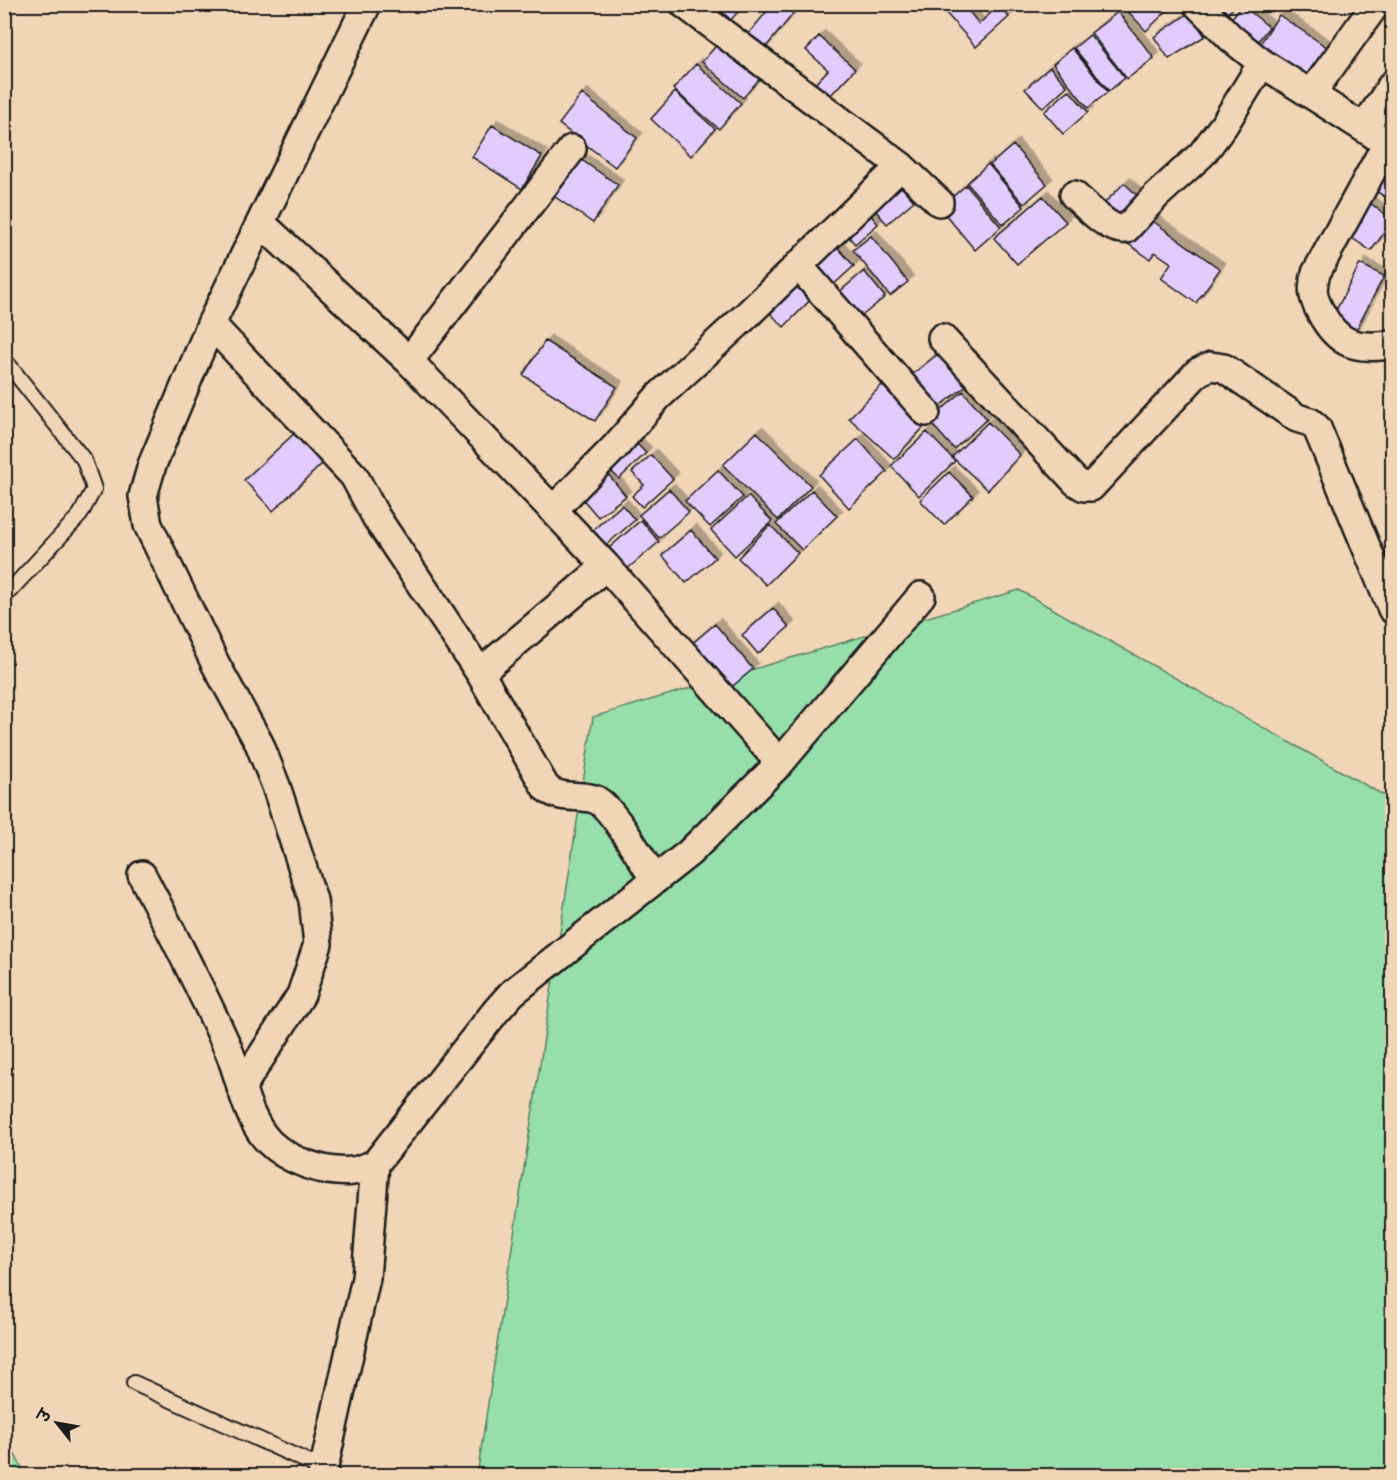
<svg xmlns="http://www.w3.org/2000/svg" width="1397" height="1480" font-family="'Gochi Hand','Playpen Sans Deva',sans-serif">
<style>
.green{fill:#96deac;stroke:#597d64;stroke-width:1.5}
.building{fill:#e1ccfd;stroke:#1c1c1c;stroke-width:1.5;filter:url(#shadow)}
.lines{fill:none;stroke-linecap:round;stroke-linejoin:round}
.lane-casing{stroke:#1c1c1c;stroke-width:18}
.street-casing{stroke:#1c1c1c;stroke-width:32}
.lane{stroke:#f0d6b7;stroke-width:14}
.street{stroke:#f0d6b7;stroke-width:27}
</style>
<defs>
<filter id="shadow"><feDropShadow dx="5.5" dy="-5.5" stdDeviation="0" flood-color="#0004"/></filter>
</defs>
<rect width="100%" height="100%" fill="#f0d6b7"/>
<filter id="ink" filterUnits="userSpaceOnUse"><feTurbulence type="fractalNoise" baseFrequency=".0167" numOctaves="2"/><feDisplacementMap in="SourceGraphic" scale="12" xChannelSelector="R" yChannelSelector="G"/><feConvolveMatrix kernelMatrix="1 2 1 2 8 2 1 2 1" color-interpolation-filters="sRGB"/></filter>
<g filter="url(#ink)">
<path class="green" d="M1019,590L1392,800V1475L477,1476L593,717Z
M4,1437H5L26,1475H5Z"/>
<path class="building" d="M714,4H744L731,20Z
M773,4H782L793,14L762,52L745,38Z
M938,4H963L979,24L999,5L1009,17L976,47Z
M1127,4H1174L1146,31L1124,7Z
M1208,4H1237L1222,19Z
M1242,5L1269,27L1252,49L1225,27Z
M1118,12L1154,58L1127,79L1091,33Z
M1189,13L1205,36L1169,59L1154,37Z
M1279,15L1331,50L1308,85L1256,50Z
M1090,35L1125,78L1109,91L1074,48Z
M819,36L855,69L827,99L813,86L828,70L806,50Z
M721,40L762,76L743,98L702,62Z
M1072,48L1108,92L1088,108L1053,64Z
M696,64L741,103L719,129L673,89Z
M1050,67L1067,86L1043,108L1025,89Z
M1069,90L1088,112L1063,134L1044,112Z
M675,92L715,129L691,156L651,119Z
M582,94L637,138L615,167L559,124Z
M492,125L542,156L522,189L472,157Z
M1013,145L1047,184L1024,204L990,165Z
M574,155L618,185L593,223L548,192Z
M1392,155V201L1372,189Z
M988,164L1024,207L1003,225L967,183Z
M895,180L914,201L887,224L869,203Z
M1124,183L1138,196L1115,221L1101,207Z
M966,185L1001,227L975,250L940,208Z
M1043,196L1066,222L1017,264L994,238Z
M1367,201L1392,219V222L1371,251L1345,233Z
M864,207L878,224L855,244L841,228Z
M1143,214L1220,269L1196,303L1161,278L1171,263L1155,252L1150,259L1124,241Z
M871,236L908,282L890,296L853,250Z
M833,242L854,266L830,288L809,264Z
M1360,264L1384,276L1354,334L1330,322Z
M864,271L885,297L858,319L837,294Z
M797,275L816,294L784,327L765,308Z
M545,341L617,387L595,421L523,375Z
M939,353L966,386L934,411L908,378Z
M882,385L924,427L894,459L849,418Z
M963,391L987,419L954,449L929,421Z
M988,422L1020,455L988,490L952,457Z
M297,431L325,461L273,511L244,480Z
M757,432L811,486L778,520L723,465Z
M927,432L955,461L919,496L891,466Z
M631,438L646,453L619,479L604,464Z
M858,439L887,472L849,508L819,475Z
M651,455L673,479L642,507L632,496L644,485L632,472Z
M718,470L743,497L710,527L685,501Z
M949,472L973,496L944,525L920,500Z
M608,474L626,496L598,517L581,497Z
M669,489L689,512L659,538L639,515Z
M812,490L837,516L802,550L776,524Z
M748,496L772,521L735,556L711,530Z
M622,505L635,520L606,545L593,530Z
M641,520L659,542L626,570L608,549Z
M770,525L798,553L766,585L738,558Z
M691,530L715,558L686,583L662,555Z
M773,608L789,627L758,654L742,635Z
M715,624L753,669L728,690L689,646Z"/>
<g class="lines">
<defs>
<path id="lane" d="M4,359L84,460L94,489L80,515L4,597
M134,1383L324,1469"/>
<path id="street" d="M367,4L211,324L354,476L376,517L480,673L546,788C561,800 577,794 594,799C611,804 644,864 655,880
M684,4L901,166L939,202
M1197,4L1231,38L1262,63L1392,146
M1311,94L1376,4
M1364,128L1392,85
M1387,143L1316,273C1311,290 1313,298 1321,313C1339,346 1356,349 1392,345
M1074,195C1086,206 1110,232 1126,229L1156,196L1202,154L1224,125L1262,63
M798,265L926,412
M211,324L152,465L143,496L148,525L216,665L259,743L276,786L313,900L318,944L301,995L241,1088
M942,338L1076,482L1084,487H1091L1198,372L1211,366L1224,368L1297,418L1310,422L1317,428L1392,609
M409,361L572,149
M553,510L615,447L658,397L747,315L901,166
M480,673L606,566
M780,763L921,596
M142,875C172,933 203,991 229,1051C241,1080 246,1118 269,1142C288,1161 326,1174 353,1171C360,1170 368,1166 375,1164L496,1011L512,993L689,853L780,763L606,566L553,510L409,361L261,223
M322,1476L366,1278L375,1164"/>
</defs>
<use href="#lane" class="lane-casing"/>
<use href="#street" class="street-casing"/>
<use href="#lane" class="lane"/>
<use href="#street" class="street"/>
</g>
</g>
<rect width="1397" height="1480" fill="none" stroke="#f0d6b7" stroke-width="24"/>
<rect x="12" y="12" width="1373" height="1456" fill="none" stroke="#1c1c1c" stroke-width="2" filter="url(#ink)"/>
<g transform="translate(57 1423) rotate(301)" stroke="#f0d6b7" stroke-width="4.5" paint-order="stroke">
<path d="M0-4.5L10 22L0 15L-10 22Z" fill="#1c1c1c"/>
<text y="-9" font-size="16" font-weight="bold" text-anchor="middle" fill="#1c1c1c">उ</text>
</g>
</svg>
